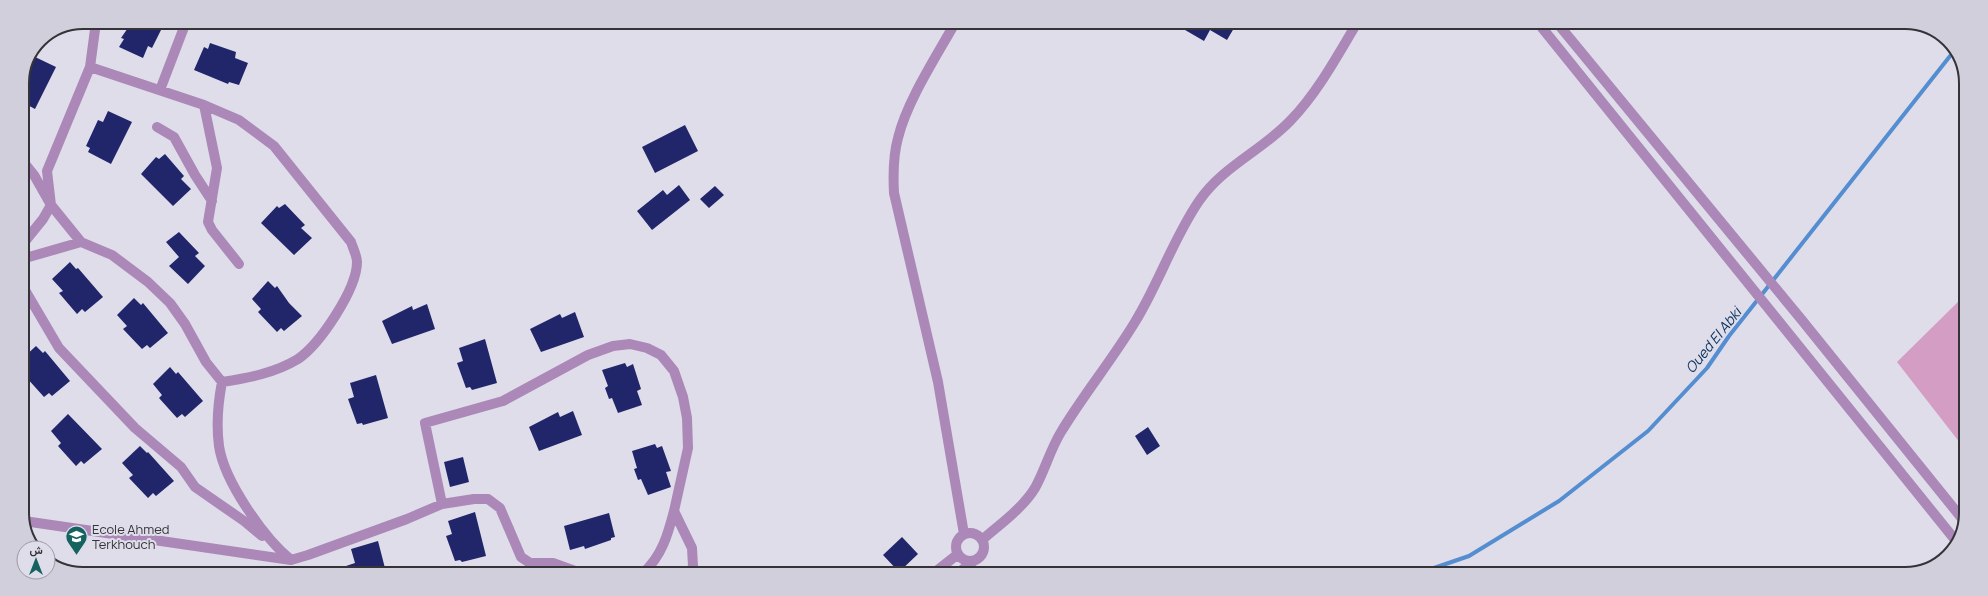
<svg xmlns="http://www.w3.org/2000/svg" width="1988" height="596" font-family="Manrope,Vazirmatn,sans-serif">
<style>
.green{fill:#d39dc4}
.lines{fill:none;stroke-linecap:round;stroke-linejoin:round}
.stream{stroke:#548ed1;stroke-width:4}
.building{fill:#21266a}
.minor{stroke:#ab88b8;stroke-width:10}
.labels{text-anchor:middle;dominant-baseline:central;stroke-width:4;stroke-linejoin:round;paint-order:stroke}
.poi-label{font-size:13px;fill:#343337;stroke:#dfddea;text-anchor:start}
.water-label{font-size:14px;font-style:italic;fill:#07315c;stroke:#dfddea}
.rim{fill:none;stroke:#343337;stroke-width:2}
</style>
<rect width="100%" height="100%" fill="#dfddea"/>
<path class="green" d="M1965,295L1964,448L1897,362Z"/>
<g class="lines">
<path class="stream" d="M1427,573L1431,569L1469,556L1559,501L1648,431L1707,368L1729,336L1954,51"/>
</g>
<path class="building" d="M132,22H165L152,48L148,46L143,58L119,47L124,39L121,38Z
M1173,23H1237L1227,40L1210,30L1204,41Z
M210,43L236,52L235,58L248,63L239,85L229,82L228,84L194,70L204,47L208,49Z
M33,56L56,67L35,109L22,102V83Z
M108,111L132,122L111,164L88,152L90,148L86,146L98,120L103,122Z
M685,125L698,151L655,173L642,147Z
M165,154L184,176L181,179L191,189L173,206L141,174L156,157L159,159Z
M679,185L690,200L652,230L637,211L663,190L667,195Z
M715,186L724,195L709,208L700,199Z
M285,204L305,225L301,228L312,238L294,255L261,223L277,206L279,208Z
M179,232L199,253L195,256L205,266L188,284L169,266L179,257L166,242Z
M70,262L76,269L78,268L103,297L85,312L82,309L77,314L59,293L63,291L52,279Z
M268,281L275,288L277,286L289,303L302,316L284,331L281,328L277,332L258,312L261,309L252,299Z
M134,298L141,305L143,303L168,333L150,348L147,345L142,349L123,329L127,326L117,315Z
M427,304L435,329L392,344L382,321L412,306L413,310Z
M575,312L584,337L541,352L530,329L560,314L562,318Z
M485,339L497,383L472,390L470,387L466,388L457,363L463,361L459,348Z
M36,346L43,353L45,351L70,381L52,396L49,393L44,397L26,377L29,374L22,366V359Z
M625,363L627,367L633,364L641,389L637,391L642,405L618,413L612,398L609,399L605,388L608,386L602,370Z
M170,367L176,374L178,372L203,401L185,417L182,414L177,418L159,398L162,395L153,384Z
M376,375L388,418L363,425L362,423L357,424L348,399L354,397L350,383Z
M573,411L582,435L539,451L529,427L558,412L560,417Z
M68,414L102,449L84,464L81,461L76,466L58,446L61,443L51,431Z
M1148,427L1160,446L1147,455L1135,436Z
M655,444L657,448L662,446L671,471L666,472L671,487L648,495L641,479L638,480L634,469L637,468L632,451Z
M140,446L147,453L148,452L174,481L156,496L153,493L148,498L129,478L133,475L122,463Z
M463,457L469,482L450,487L444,462Z
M475,512L486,556L462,562L460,560L455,561L446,536L452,534L448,521Z
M609,513L615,537L611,538V540L585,549L584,546L570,550L564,526Z
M902,537L918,554L899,572L883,555Z
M378,541L386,572H334V570L355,563L351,549Z"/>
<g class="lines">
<path class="minor" d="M955,23C936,57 907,101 898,138C893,156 893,174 894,193L938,382L964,534
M1539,24L1956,541
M1558,24L1801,319L1964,521
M90,67L96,22
M160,90L186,22
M204,105L217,168L208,222L212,230L239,264
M157,127L174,137L195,175L212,201
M22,160L34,175L51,205L81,242L112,255L148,282L170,303L185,324L206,362L222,382
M22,245L43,219L51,205L47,171L90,67L204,105L239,120L274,146L351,242C353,248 357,256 357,262C357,289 320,344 298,359C275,373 248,378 222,382C218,403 216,424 219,446C224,481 264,538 291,560L24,521
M22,259L81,242
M22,285L59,348L135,428L181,467L195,487L244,521L262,536
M442,504L425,423L503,401L588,355L613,346L630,344L647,348L661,355L674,371L683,397L687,418L688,448L674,511L692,548L693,566L690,573
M956 547a14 14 0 1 1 28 0a14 14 0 1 1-28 0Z
M982,540C1000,524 1022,509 1035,488C1045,470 1050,450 1061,432C1084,394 1112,360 1135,322C1159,283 1173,239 1199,201C1223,166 1263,150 1291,120C1318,92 1337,56 1357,23
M291,560L308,555L407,519L442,504L474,499H488L500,508L521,557L530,563H553L578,572
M643,573C662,556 668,534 674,511
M934,573L958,554
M958,573L975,560"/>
</g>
<defs>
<symbol id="school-pin" viewBox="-11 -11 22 30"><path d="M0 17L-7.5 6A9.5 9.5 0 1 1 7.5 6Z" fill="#156360" stroke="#dfddea"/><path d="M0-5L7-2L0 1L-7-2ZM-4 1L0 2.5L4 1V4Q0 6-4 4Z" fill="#fff"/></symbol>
</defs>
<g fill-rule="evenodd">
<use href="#school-pin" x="64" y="524" width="25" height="34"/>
</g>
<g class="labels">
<g class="poi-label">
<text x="92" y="529">Ecole Ahmed<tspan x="92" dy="15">Terkhouch</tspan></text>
</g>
<g class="water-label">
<text transform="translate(1713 340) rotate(-51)">Oued El Abki</text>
</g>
</g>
<path d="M0 0H1988V596H0ZM83 29H1905A54 54 0 0 1 1959 83V513A54 54 0 0 1 1905 567H83A54 54 0 0 1 29 513V83A54 54 0 0 1 83 29Z" fill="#d1cfdc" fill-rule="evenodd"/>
<path class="rim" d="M83 29H1905A54 54 0 0 1 1959 83V513A54 54 0 0 1 1905 567H83A54 54 0 0 1 29 513V83A54 54 0 0 1 83 29Z"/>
<g transform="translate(36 560)"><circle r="19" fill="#dfddea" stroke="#9b99a2"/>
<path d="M0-3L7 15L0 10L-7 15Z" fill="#156360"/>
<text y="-6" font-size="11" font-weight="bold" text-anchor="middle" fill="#343337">ش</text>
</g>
</svg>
